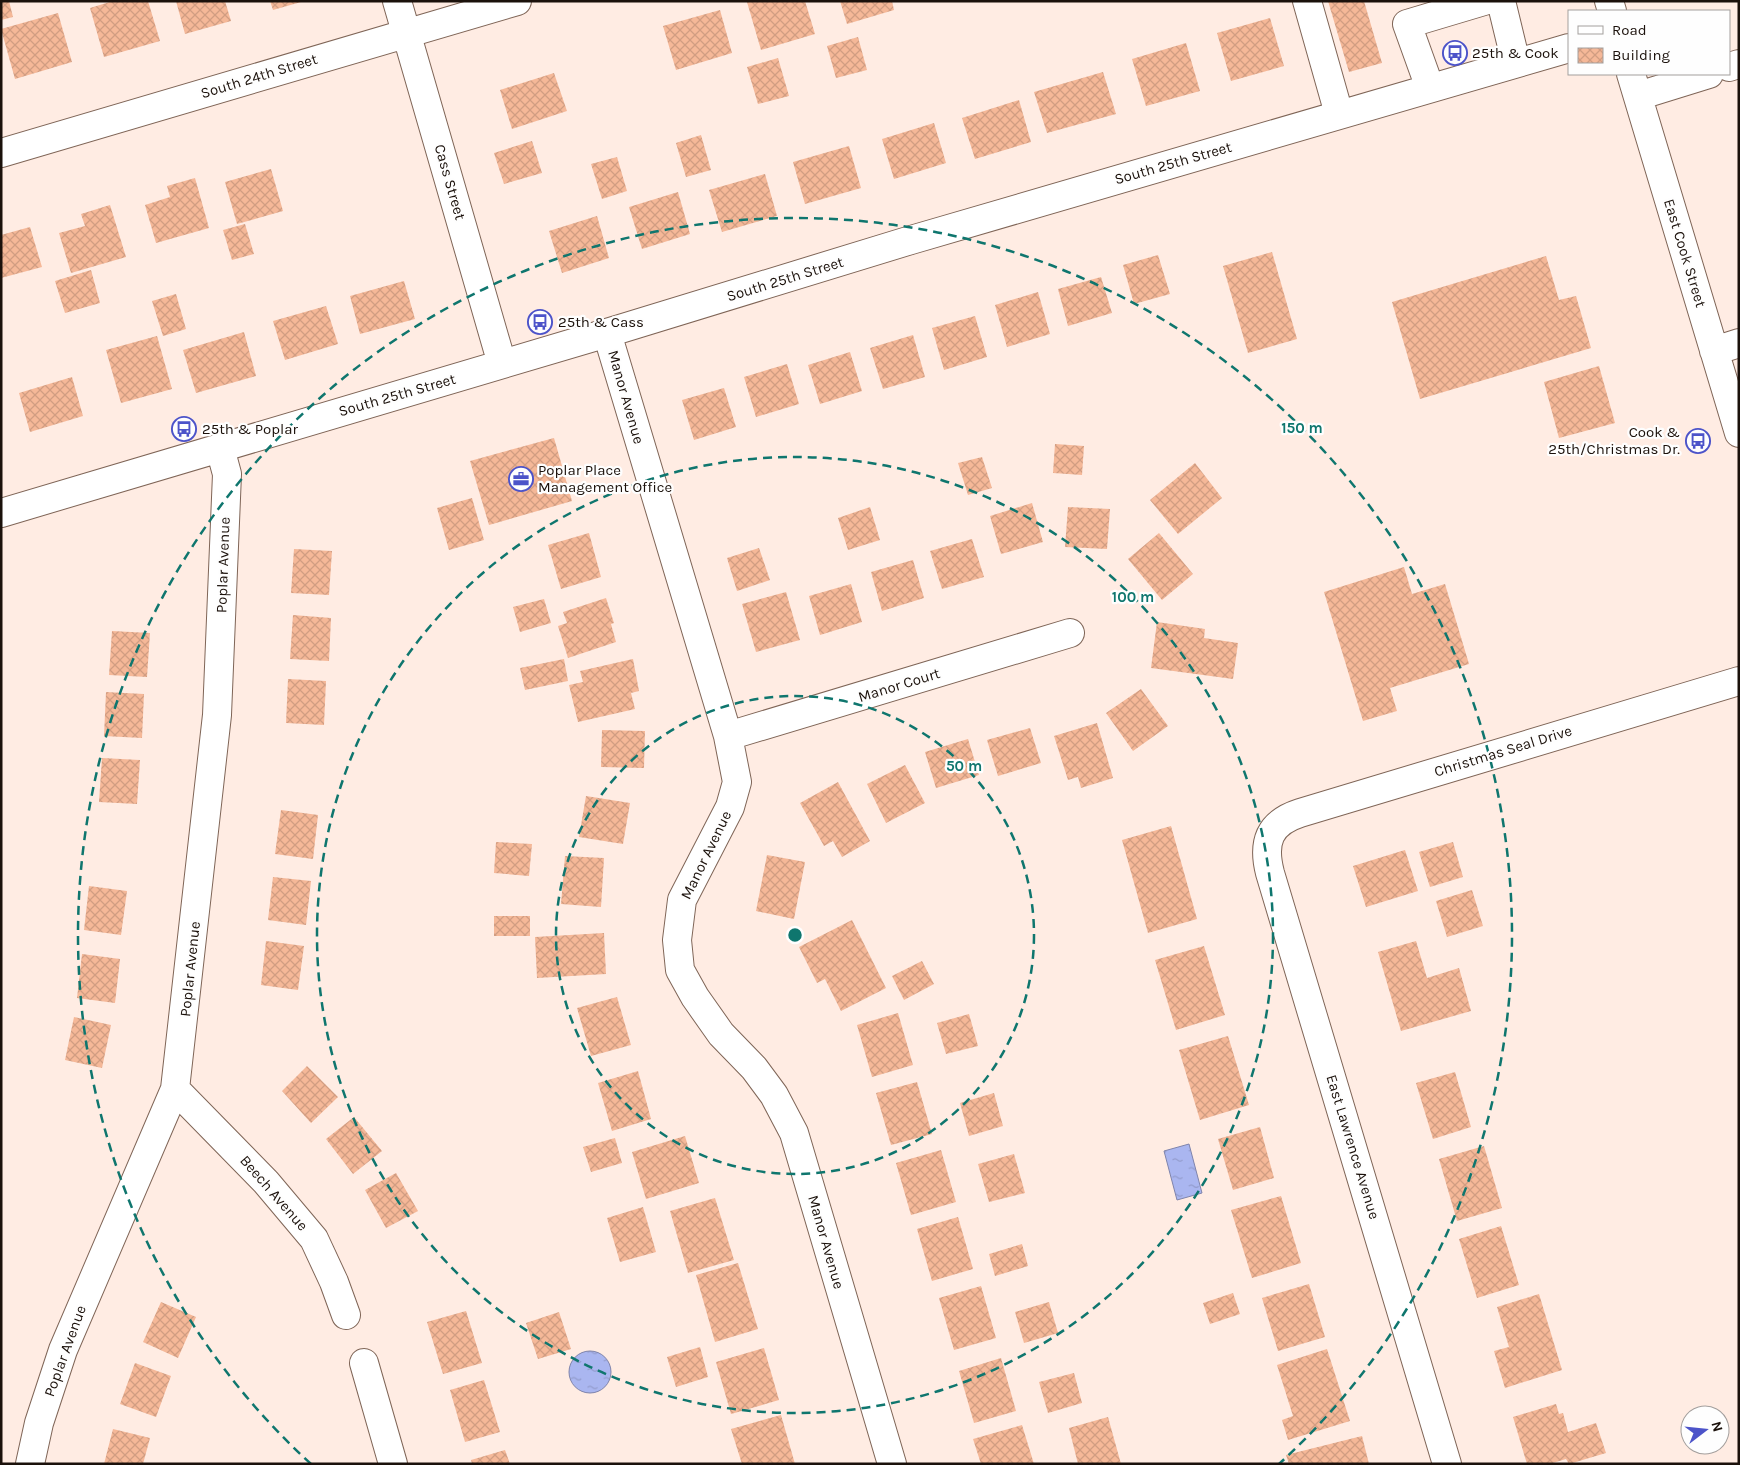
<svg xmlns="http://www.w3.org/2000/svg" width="1740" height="1465" font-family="Karla,sans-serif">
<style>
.water{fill:url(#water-ripples);stroke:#7f84ab}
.building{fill:url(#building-cross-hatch)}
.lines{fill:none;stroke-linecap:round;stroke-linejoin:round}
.minor-casing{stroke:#7f6557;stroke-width:30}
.minor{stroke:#fff;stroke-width:28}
.ring{fill:none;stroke:#0f766e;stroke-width:2.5;stroke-dasharray:9 6}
.labels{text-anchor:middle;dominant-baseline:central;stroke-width:4.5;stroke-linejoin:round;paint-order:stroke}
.poi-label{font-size:15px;fill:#1b110b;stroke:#fefefe;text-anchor:start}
.street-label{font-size:15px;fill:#1b110b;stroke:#fefefe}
.centre{fill:#0f766e;stroke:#fefefe;stroke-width:2.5}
.ring-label{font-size:15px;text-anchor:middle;font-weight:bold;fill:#0f766e;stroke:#fefefe;stroke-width:4.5;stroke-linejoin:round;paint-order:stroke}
</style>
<defs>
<pattern id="water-ripples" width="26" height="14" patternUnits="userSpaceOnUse" patternTransform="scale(1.25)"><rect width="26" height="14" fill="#aab6f0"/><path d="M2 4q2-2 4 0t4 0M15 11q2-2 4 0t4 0" fill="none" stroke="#929bcc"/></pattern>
<pattern id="building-cross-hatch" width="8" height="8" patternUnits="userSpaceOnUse" patternTransform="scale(1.25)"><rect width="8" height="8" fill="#f5b898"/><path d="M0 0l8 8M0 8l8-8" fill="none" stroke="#d19d82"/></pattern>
</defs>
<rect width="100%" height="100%" fill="#ffece3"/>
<path class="water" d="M1189,1144L1202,1193L1177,1200L1164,1151Z
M569 1372a21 21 0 1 1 42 0a21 21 0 1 1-42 0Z"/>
<path class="building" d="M1,1H9L13,17L1,20Z
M113,1H148L160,41L104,57L90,8Z
M176,1H225L231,21L185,34Z
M270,1H301V2L273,10Z
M750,1H805L815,34L761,50L747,2Z
M840,1H892L894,10L847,24Z
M1328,1H1364L1382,63L1349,72Z
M720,10L732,53L676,70L663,26Z
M58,13L72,62L15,79L1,29Z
M1270,18L1284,66L1231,81L1217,33Z
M858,37L867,70L836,78L827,46Z
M1186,43L1200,91L1146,106L1132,59Z
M778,58L789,96L758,104L747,67Z
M1103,72L1116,114L1047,133L1034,92Z
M554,73L567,111L512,129L500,90Z
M1019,100L1031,142L975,159L962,118Z
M934,123L946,163L894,179L882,139Z
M701,135L711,170L686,177L676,143Z
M532,141L542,173L504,184L494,153Z
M849,146L861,188L805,204L793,162Z
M617,157L627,191L602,199L591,164Z
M271,169L283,211L237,224L225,182Z
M765,174L777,216L722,232L709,190Z
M195,178L209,228L156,243L145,205L170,197L167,186Z
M678,192L690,234L642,249L629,207Z
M110,205L126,257L71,273L59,233L85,226L81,214Z
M597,216L609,258L562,273L549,231Z
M245,224L254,254L232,260L223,230Z
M30,227L42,267L1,278V235Z
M1272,252L1297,339L1248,353L1223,266Z
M1158,255L1170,294L1134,304L1123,265Z
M1546,256L1559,300L1576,296L1591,348L1420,399L1392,302Z
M91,270L100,303L65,313L55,281Z
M1101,277L1112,313L1068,326L1058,289Z
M404,281L415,319L360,334L350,296Z
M1038,292L1050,334L1007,347L995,305Z
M176,294L186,329L163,336L152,301Z
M326,306L338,344L285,360L273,321Z
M975,316L987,357L944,370L932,328Z
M244,332L256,376L196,393L183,350Z
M913,335L925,377L883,389L870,348Z
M157,336L172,389L121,403L106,350Z
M850,352L862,391L820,404L808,365Z
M787,364L799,404L756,417L744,377Z
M1599,366L1615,423L1559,438L1544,382Z
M72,377L83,416L30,432L19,393Z
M724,388L736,427L694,440L682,400Z
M554,438L572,501L489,525L470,461Z
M1055,444L1084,446L1082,475L1053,473Z
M982,457L992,488L968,495L958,463Z
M1195,463L1222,498L1178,534L1150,500Z
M472,498L484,540L449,550L437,508Z
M1032,503L1043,542L1001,554L990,516Z
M870,507L880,540L848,550L838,518Z
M1068,507L1110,509L1107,549L1065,547Z
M589,533L601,577L561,589L548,545Z
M1159,533L1193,574L1162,600L1128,559Z
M972,539L984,577L942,589L930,551Z
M759,548L770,580L737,591L727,558Z
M294,549L332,551L329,595L291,593Z
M913,560L924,598L882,611L871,572Z
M1404,567L1412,594L1445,584L1469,664L1390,688L1397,711L1363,721L1324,592Z
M851,584L862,622L820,635L809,596Z
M786,592L800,640L756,652L742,604Z
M606,598L614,623L611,624L616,642L568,658L558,626L567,623L563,612Z
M544,599L551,623L520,632L513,607Z
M293,615L331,618L329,661L290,659Z
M1157,622L1205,629L1204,638L1238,643L1233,679L1151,668Z
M112,631L150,633L147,677L109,675Z
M564,659L568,681L525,690L520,668Z
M633,659L639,691L631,693L635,709L578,722L569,685L583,682L580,671Z
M288,679L326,681L324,725L286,723Z
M1141,689L1168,726L1133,751L1106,713Z
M106,692L144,694L142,738L104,736Z
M1097,723L1113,778L1081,788L1078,777L1068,780L1054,736Z
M1030,728L1041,763L998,776L987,740Z
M602,730L645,731L644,768L601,767Z
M968,739L979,775L936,788L925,752Z
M102,758L140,760L137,804L99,802Z
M905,765L925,803L886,823L867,784Z
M838,782L870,841L842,857L833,841L824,846L800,803Z
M586,796L630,803L623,844L579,837Z
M281,810L318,815L313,859L275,854Z
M1171,826L1197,919L1148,933L1122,840Z
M496,842L532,844L529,876L494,873Z
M1453,842L1463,877L1430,887L1419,852Z
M1405,850L1418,891L1366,907L1353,866Z
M767,855L805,862L794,919L756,911Z
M565,856L604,858L601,907L561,904Z
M273,877L311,881L306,925L268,920Z
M89,886L127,891L121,935L84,930Z
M1472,890L1483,926L1447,937L1436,901Z
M494,916H530V936H494Z
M852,920L886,988L841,1011L825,979L817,983L799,947Z
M604,933L606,974L537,978L535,937Z
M266,941L304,946L298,990L261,985Z
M1416,941L1427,978L1459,968L1471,1011L1401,1031L1378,952Z
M1204,946L1225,1015L1176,1030L1155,960Z
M82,954L120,959L115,1003L77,998Z
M922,961L934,984L904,1000L892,976Z
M617,997L631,1045L591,1056L577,1008Z
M898,1013L913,1065L872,1077L857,1025Z
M969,1014L978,1046L946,1054L937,1023Z
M74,1017L111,1025L102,1068L65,1060Z
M1228,1036L1249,1105L1200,1120L1179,1050Z
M307,1066L338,1097L311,1123L282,1091Z
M638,1071L651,1119L612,1131L598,1083Z
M1455,1072L1471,1127L1433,1139L1416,1083Z
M917,1082L932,1134L891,1145L876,1093Z
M994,1093L1003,1126L969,1136L960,1103Z
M354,1117L382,1151L353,1174L326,1139Z
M1260,1127L1274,1178L1233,1190L1218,1139Z
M685,1136L699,1183L646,1199L632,1152Z
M615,1138L622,1163L591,1172L583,1147Z
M1484,1146L1502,1208L1457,1221L1439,1159Z
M941,1150L956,1202L911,1215L896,1163Z
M1014,1154L1025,1193L989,1202L978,1164Z
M396,1173L418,1211L386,1228L365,1190Z
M1281,1196L1301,1263L1252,1278L1231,1210Z
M715,1198L734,1260L688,1273L670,1211Z
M643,1207L656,1252L620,1262L607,1218Z
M958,1217L973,1269L932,1281L917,1229Z
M1501,1226L1519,1285L1477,1298L1459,1239Z
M1022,1244L1028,1266L995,1276L989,1254Z
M738,1263L758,1329L715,1342L696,1275Z
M1309,1284L1325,1337L1278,1351L1262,1298Z
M981,1286L996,1338L954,1350L939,1298Z
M1233,1293L1240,1314L1210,1324L1203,1303Z
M1539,1294L1562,1370L1505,1388L1494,1351L1509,1347L1497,1307Z
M161,1302L196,1317L178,1358L143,1342Z
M1049,1302L1058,1333L1024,1343L1015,1312Z
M466,1311L482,1363L443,1374L427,1322Z
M559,1312L571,1349L538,1359L526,1323Z
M700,1347L708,1377L676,1387L667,1357Z
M764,1348L779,1400L731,1414L716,1362Z
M1327,1349L1350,1421L1288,1440L1282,1420L1293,1416L1277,1365Z
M1001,1358L1016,1411L974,1423L959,1371Z
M135,1363L171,1376L156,1417L120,1404Z
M1074,1373L1082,1403L1048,1413L1039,1382Z
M484,1380L500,1432L465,1442L450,1390Z
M1556,1404L1559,1414L1563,1413L1568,1432L1596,1423L1606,1453L1569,1464L1566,1459L1549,1464H1527L1513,1417Z
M781,1415L795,1464H742L731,1429Z
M1108,1417L1121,1464H1078L1069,1428Z
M1022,1425L1034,1464H981L973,1439Z
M113,1429L150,1438L143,1464H104Z
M1362,1436L1369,1464H1289L1286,1455Z
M505,1450L510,1464H472L471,1460Z"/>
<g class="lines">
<defs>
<path id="minor" d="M397,1L502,364
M1307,1L1339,114
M1501,1L1516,63
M1609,1L1612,11
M1729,67L1739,64
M1631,74L1739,433
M1430,88L1407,24L1484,1
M1638,96L1709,74
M1,153L517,1
M607,333L728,736L737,782L730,807L682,900L677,940L680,970L695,997L721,1034L754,1068L774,1095L794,1133L892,1464
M1714,351L1739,343
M1,513L607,333L911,240L1569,48
M728,736L1070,633
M175,1089L266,1182L314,1239L334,1282L346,1315
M364,1363L393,1464
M30,1464L39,1423L63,1350L175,1089L217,715L227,474L220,448
M1447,1464L1270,873C1262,842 1269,823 1300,813L1739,681"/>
</defs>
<use href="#minor" class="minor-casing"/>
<use href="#minor" class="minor"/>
</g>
<g class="ring">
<circle cx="795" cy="935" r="239"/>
<circle cx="795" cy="935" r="478"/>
<path d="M311 1464A717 717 0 1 1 1279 1464"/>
</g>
<defs>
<symbol id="bus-ring" viewBox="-11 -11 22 22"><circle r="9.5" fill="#fefefe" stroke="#4c53c9" stroke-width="1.5"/><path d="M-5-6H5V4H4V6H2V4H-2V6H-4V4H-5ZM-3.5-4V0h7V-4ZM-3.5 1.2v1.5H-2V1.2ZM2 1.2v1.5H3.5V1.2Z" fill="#4c53c9"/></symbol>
<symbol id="office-ring" viewBox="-11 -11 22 22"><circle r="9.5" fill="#fefefe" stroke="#4c53c9" stroke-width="1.5"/><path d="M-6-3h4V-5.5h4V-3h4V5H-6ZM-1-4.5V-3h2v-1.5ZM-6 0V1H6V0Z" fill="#4c53c9"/></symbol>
</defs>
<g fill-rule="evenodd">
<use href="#bus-ring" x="1441" y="39" width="28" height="28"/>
<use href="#bus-ring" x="526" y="308" width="28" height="28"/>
<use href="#bus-ring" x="170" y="415" width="28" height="28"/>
<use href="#bus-ring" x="1684" y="427" width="28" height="28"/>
<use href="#office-ring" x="507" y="465" width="28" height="28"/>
</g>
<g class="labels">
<g class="poi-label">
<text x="1472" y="53">25th &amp; Cook</text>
<text x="558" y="322">25th &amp; Cass</text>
<text x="202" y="429">25th &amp; Poplar</text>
<text x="1680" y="432" text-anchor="end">Cook &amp;<tspan x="1680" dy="17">25th/Christmas Dr.</tspan></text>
<text x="538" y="470">Poplar Place<tspan x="538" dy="17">Management Office</tspan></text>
</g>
<g class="street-label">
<text transform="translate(259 76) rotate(-17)">South 24th Street</text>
<text transform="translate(1173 163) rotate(-16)">South 25th Street</text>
<text transform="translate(450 182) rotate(74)">Cass Street</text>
<text transform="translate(1685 253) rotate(73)">East Cook Street</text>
<text transform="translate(785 279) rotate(-17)">South 25th Street</text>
<text transform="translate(397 395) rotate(-16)">South 25th Street</text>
<text transform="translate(626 397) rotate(74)">Manor Avenue</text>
<text transform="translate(223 565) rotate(-88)">Poplar Avenue</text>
<text transform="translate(899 685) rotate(-17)">Manor Court</text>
<text transform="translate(1503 751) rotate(-17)">Christmas Seal Drive</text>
<text transform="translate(706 855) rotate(-64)">Manor Avenue</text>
<text transform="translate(190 969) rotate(-84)">Poplar Avenue</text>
<text transform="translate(1353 1147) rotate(73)">East Lawrence Avenue</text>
<text transform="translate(274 1193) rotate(49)">Beech Avenue</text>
<text transform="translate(826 1242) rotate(74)">Manor Avenue</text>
<text transform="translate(65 1351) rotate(-70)">Poplar Avenue</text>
</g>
</g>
<circle cx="795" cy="935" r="8" class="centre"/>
<g class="ring-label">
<text x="1302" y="433">150 m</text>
<text x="1133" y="602">100 m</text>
<text x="964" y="771">50 m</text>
</g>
<rect width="1740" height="1465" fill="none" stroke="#1b110b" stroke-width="5"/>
<rect x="1568" y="10" width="162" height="65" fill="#fefefe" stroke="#a39f9d"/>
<rect x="1578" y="26" width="25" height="8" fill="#ffffff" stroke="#a39f9d"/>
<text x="1612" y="35" font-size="15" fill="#1b110b">Road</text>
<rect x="1578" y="48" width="25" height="15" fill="url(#building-cross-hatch)" stroke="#a39f9d"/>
<text x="1612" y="60" font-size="15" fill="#1b110b">Building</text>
<g transform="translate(1705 1430) rotate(74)"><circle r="24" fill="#fefefe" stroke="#a39f9d"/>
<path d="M0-4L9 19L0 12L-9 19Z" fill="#4c53c9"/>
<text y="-8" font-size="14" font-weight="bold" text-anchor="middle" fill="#1b110b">N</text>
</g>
</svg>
